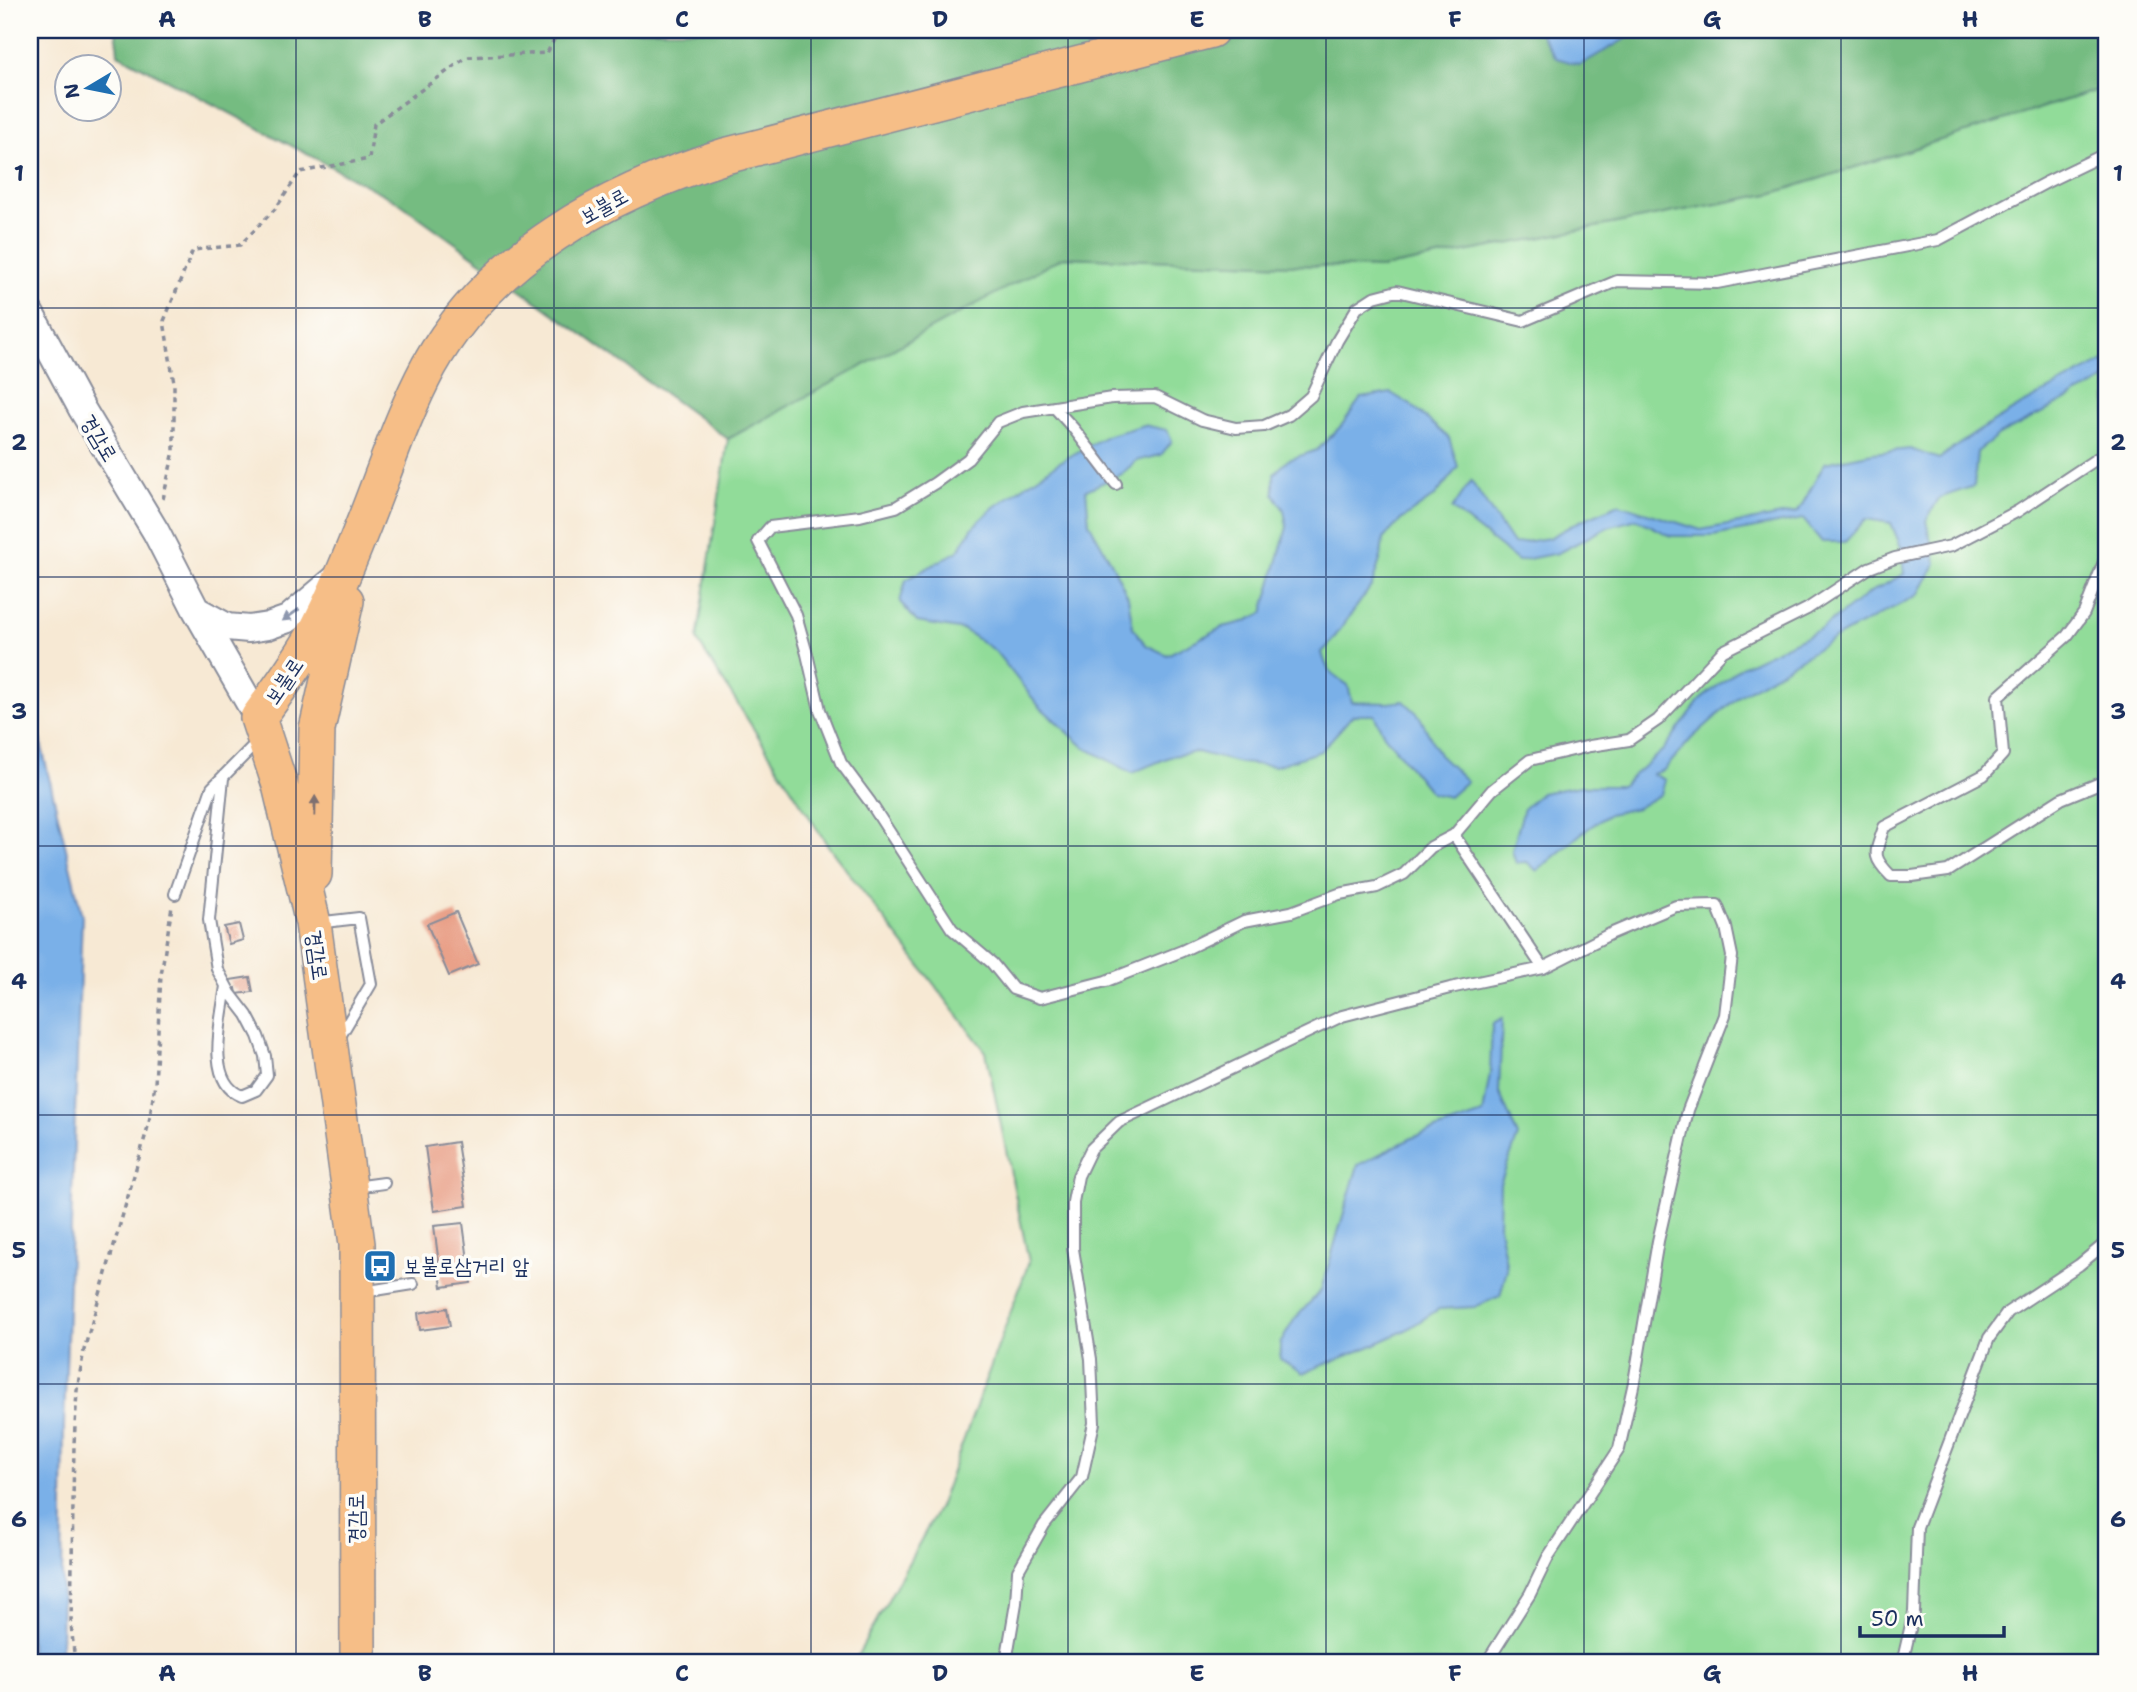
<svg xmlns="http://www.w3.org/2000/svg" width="2137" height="1692" font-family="'Shantell Sans','Poor Story',sans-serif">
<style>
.green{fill:#91dc99;stroke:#56867c;stroke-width:2}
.forest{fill:#74bc81;stroke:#487670;stroke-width:2}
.water{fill:#7ab0e8;stroke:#4a70a3;stroke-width:2}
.building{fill:#e9a189}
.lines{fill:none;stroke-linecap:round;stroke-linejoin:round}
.service-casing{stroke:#898c99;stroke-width:14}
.tertiary-casing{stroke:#898c99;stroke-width:30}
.primary-casing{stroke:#898c99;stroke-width:38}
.path{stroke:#898c99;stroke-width:3.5;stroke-dasharray:5 5;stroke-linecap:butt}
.service{stroke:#fff;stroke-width:10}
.tertiary{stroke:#fff;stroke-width:26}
.primary{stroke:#f6be87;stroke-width:35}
.oneway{fill:#8d97ae}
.oneway2{fill:#7e6f70}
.grid{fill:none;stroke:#1b2f5e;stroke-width:2;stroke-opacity:0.55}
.labels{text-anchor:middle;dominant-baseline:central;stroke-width:7;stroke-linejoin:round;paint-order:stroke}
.street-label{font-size:21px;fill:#1b2f5e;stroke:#fdfcf7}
.poi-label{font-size:21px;fill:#1b2f5e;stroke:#fdfcf7;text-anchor:start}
.neatline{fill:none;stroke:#1b2f5e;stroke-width:2.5}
.grid-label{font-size:23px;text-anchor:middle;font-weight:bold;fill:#1b2f5e}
</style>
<rect width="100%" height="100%" fill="#fdfcf7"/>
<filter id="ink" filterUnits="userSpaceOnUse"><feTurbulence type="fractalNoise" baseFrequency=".0143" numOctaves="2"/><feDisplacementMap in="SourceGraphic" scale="14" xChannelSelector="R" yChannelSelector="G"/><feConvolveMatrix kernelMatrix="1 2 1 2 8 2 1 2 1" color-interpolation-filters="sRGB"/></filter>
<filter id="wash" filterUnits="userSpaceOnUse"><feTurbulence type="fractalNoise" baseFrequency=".00686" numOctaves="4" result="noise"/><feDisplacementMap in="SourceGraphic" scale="28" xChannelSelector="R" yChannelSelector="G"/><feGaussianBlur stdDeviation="1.57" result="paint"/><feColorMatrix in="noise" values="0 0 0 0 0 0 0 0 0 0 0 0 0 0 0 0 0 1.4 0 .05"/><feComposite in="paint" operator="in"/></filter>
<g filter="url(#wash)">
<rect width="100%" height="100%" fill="#f7e9d4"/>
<path class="green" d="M2107,87V1662H854L939,1507L1029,1262L986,1052L828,846L697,640L728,439L885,350L1063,257L1381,268L1774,193Z"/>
<path class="forest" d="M116,30H2107V87L1774,193L1381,268L1063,257L728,439L398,202L118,54Z"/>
<path class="water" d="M1538,30H1641L1580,65L1556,58Z
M2107,360V379L1999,435L1977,452L1974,486L1939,498L1926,521L1936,563L1918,595L1835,638L1739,696L1692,738L1664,770L1653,774L1665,780L1661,794L1637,808L1609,814L1582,833L1537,871L1527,862L1516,863L1512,851L1524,808L1541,793L1580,786H1621L1663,750L1700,700L1741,667L1821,629L1869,593L1904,574L1901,547L1891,523L1866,519L1845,542H1822L1803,519L1713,536H1671L1637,519L1608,527L1558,553L1518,561L1452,509L1471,481L1513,544L1549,538L1578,522L1619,504L1701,530L1798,512L1825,463L1873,453L1910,449L1939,459C1991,419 2049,390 2107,360Z
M1391,393L1411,405L1449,438L1458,467L1435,496L1402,519L1383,539L1381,557L1372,585L1329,645L1322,652C1326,671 1333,675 1348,685L1352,702L1388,703L1404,701L1419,715L1439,755L1467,781L1449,797L1431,793L1384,735L1374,715H1353L1321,751L1275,766L1240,763L1197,752L1172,756L1132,773L1084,747L1039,706L995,651L964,630L917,622L900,602L906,580L958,551L973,527L994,507L1058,463L1106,436L1144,425L1167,430L1172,441L1161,455L1136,461L1122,474L1086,490L1089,523L1112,564L1128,597L1133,628L1146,645L1167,655L1223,627L1244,622L1263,613L1287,527L1284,510L1274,494V474L1288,460L1317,450L1341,426L1361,398Z
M30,697L82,916L64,1425L61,1662H30Z
M1502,1019L1499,1092L1518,1136L1500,1184L1499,1226L1507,1269L1500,1296L1475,1307L1439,1309L1406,1330L1369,1347L1303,1373L1280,1359V1344L1294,1320L1321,1290L1358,1165L1414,1137L1483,1114L1490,1074L1492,1024Z"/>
<g id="blocks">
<path class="building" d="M456,912L478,964L449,976L427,924Z
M239,924L243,940L229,944L224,927Z
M250,977L253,992L237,994L236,988L232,989L230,980Z
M457,1142L467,1206L434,1211L425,1147Z
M463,1223L471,1283L442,1287L434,1226Z
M447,1308L450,1326L420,1330L418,1313Z"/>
</g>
</g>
<g filter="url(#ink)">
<use href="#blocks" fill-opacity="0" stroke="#898c99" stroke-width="2"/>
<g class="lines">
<defs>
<path id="service" d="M1054,407L1074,429L1116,484
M2107,554L2084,613L2067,636L1998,697L2003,754L1984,775L1884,827C1876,853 1870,855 1891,876H1912L1948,871L2061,799L2107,780
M223,778L209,920L217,969L230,993L247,1015L258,1036L265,1056L267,1075L256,1090L242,1096C204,1082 222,1017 226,986
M1454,835L1431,847L1404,874L1377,887L1339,894L1291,912L1244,921L1182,951L1106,981L1040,998L1013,989L992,963L952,929L870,802L841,763L820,710L807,654L796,615L758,541L770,527L860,516L896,507L935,483L968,459L998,422L1023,412L1112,398L1155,397L1202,420L1236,428L1264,426L1289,415L1311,396L1337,341L1357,308L1374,297L1397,291L1523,321L1617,281L1717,283L1938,240L2047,182L2107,153
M175,894L212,788L259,740
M316,923L359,918L371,984L339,1038
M1543,968L1454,835L1492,790L1530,760L1590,746L1629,740L1658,720L1723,651L1807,609L1869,568L1895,558L1951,546L2018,511L2107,452
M355,1187L384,1183
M363,1292L413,1284
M1006,1662L1016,1603L1018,1571L1044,1525L1082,1477L1094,1423L1091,1359L1073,1249V1202L1078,1176L1091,1149L1119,1122L1342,1016L1450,988L1543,968L1610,934L1676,906L1717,905L1726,927L1732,956L1725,1015L1688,1110L1658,1241L1634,1382L1619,1449L1548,1557L1530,1594L1487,1662
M1900,1662L1904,1655L1914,1612L1917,1527L1989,1338L2008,1312L2079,1265L2107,1242"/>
<path id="tertiary" d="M30,313L82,409L156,532L196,610L258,718
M196,610L227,627L249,629L268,626L288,619L340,575"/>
<path id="primary" d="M314,874L317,729L346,601
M358,1662L357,1244L313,923L280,785L258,718C278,690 300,661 317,630C333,599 347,566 360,533C383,477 400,420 429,366C490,256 608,192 725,156L1211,30"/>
</defs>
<use href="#service" class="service-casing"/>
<use href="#tertiary" class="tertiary-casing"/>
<use href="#primary" class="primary-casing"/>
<path class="path" d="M163,499L174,451V383L164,321L193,250L240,245L276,208L300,172L369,159L374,124L467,57L547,53L559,30
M75,1662L71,1624L74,1444L77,1390L84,1350L149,1123L155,1084L161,975L172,906"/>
<use href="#service" class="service"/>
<use href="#tertiary" class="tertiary"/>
<use href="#primary" class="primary"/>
</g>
<defs><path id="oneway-solid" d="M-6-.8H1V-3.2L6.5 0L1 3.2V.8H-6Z" transform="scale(1.75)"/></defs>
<use class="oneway" href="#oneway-solid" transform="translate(291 615) rotate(145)"/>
<use class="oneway2" href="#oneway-solid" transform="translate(315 806) rotate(-89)"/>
</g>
<path class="grid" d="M296,30V1662M554,30V1662M811,30V1662M1068,30V1662M1326,30V1662M1584,30V1662M1841,30V1662M30,308H2107M30,577H2107M30,846H2107M30,1115H2107M30,1384H2107"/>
<defs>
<symbol id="bus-square" viewBox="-11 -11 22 22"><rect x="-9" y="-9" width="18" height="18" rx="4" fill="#1f6fb2" stroke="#fdfcf7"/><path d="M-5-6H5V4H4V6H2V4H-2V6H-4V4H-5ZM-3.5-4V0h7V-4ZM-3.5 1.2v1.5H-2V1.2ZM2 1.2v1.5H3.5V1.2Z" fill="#fff"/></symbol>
</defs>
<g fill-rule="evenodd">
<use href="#bus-square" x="361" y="1247" width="38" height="38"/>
</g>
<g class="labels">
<g class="street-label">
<text transform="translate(604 206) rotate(-29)">보불로</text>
<text transform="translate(99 438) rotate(59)">경감로</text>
<text transform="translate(284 681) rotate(-56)">보불로</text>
<text transform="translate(317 955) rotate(82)">경감로</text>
<text transform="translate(356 1519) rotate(-90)">경감로</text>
</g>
<g class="poi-label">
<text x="404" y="1266">보불로삼거리 앞</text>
</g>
</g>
<rect width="2137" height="1692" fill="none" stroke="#fdfcf7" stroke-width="77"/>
<g transform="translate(88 88) rotate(260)"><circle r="33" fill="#fdfcf7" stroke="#a3aaba" stroke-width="2"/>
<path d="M0-5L12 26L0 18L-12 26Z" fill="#1f6fb2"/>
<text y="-10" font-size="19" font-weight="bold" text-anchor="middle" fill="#1b2f5e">N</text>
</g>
<path d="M1860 1626v10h144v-10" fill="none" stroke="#1b2f5e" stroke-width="3.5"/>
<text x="1871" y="1626" font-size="21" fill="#1b2f5e" stroke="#fdfcf7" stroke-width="5" paint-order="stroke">50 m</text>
<rect x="38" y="38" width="2060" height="1616" class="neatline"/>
<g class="grid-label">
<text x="167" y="27">A</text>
<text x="425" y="27">B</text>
<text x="682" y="27">C</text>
<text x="940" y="27">D</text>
<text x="1197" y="27">E</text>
<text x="1455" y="27">F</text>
<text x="1712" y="27">G</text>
<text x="1970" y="27">H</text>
<text x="19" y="181">1</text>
<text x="2118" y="181">1</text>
<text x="19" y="450">2</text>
<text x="2118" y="450">2</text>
<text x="19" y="719">3</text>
<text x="2118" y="719">3</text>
<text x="19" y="989">4</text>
<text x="2118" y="989">4</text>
<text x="19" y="1258">5</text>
<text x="2118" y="1258">5</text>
<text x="19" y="1527">6</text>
<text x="2118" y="1527">6</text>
<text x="167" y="1681">A</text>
<text x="425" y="1681">B</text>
<text x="682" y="1681">C</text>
<text x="940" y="1681">D</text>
<text x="1197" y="1681">E</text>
<text x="1455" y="1681">F</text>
<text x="1712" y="1681">G</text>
<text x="1970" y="1681">H</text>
</g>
</svg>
